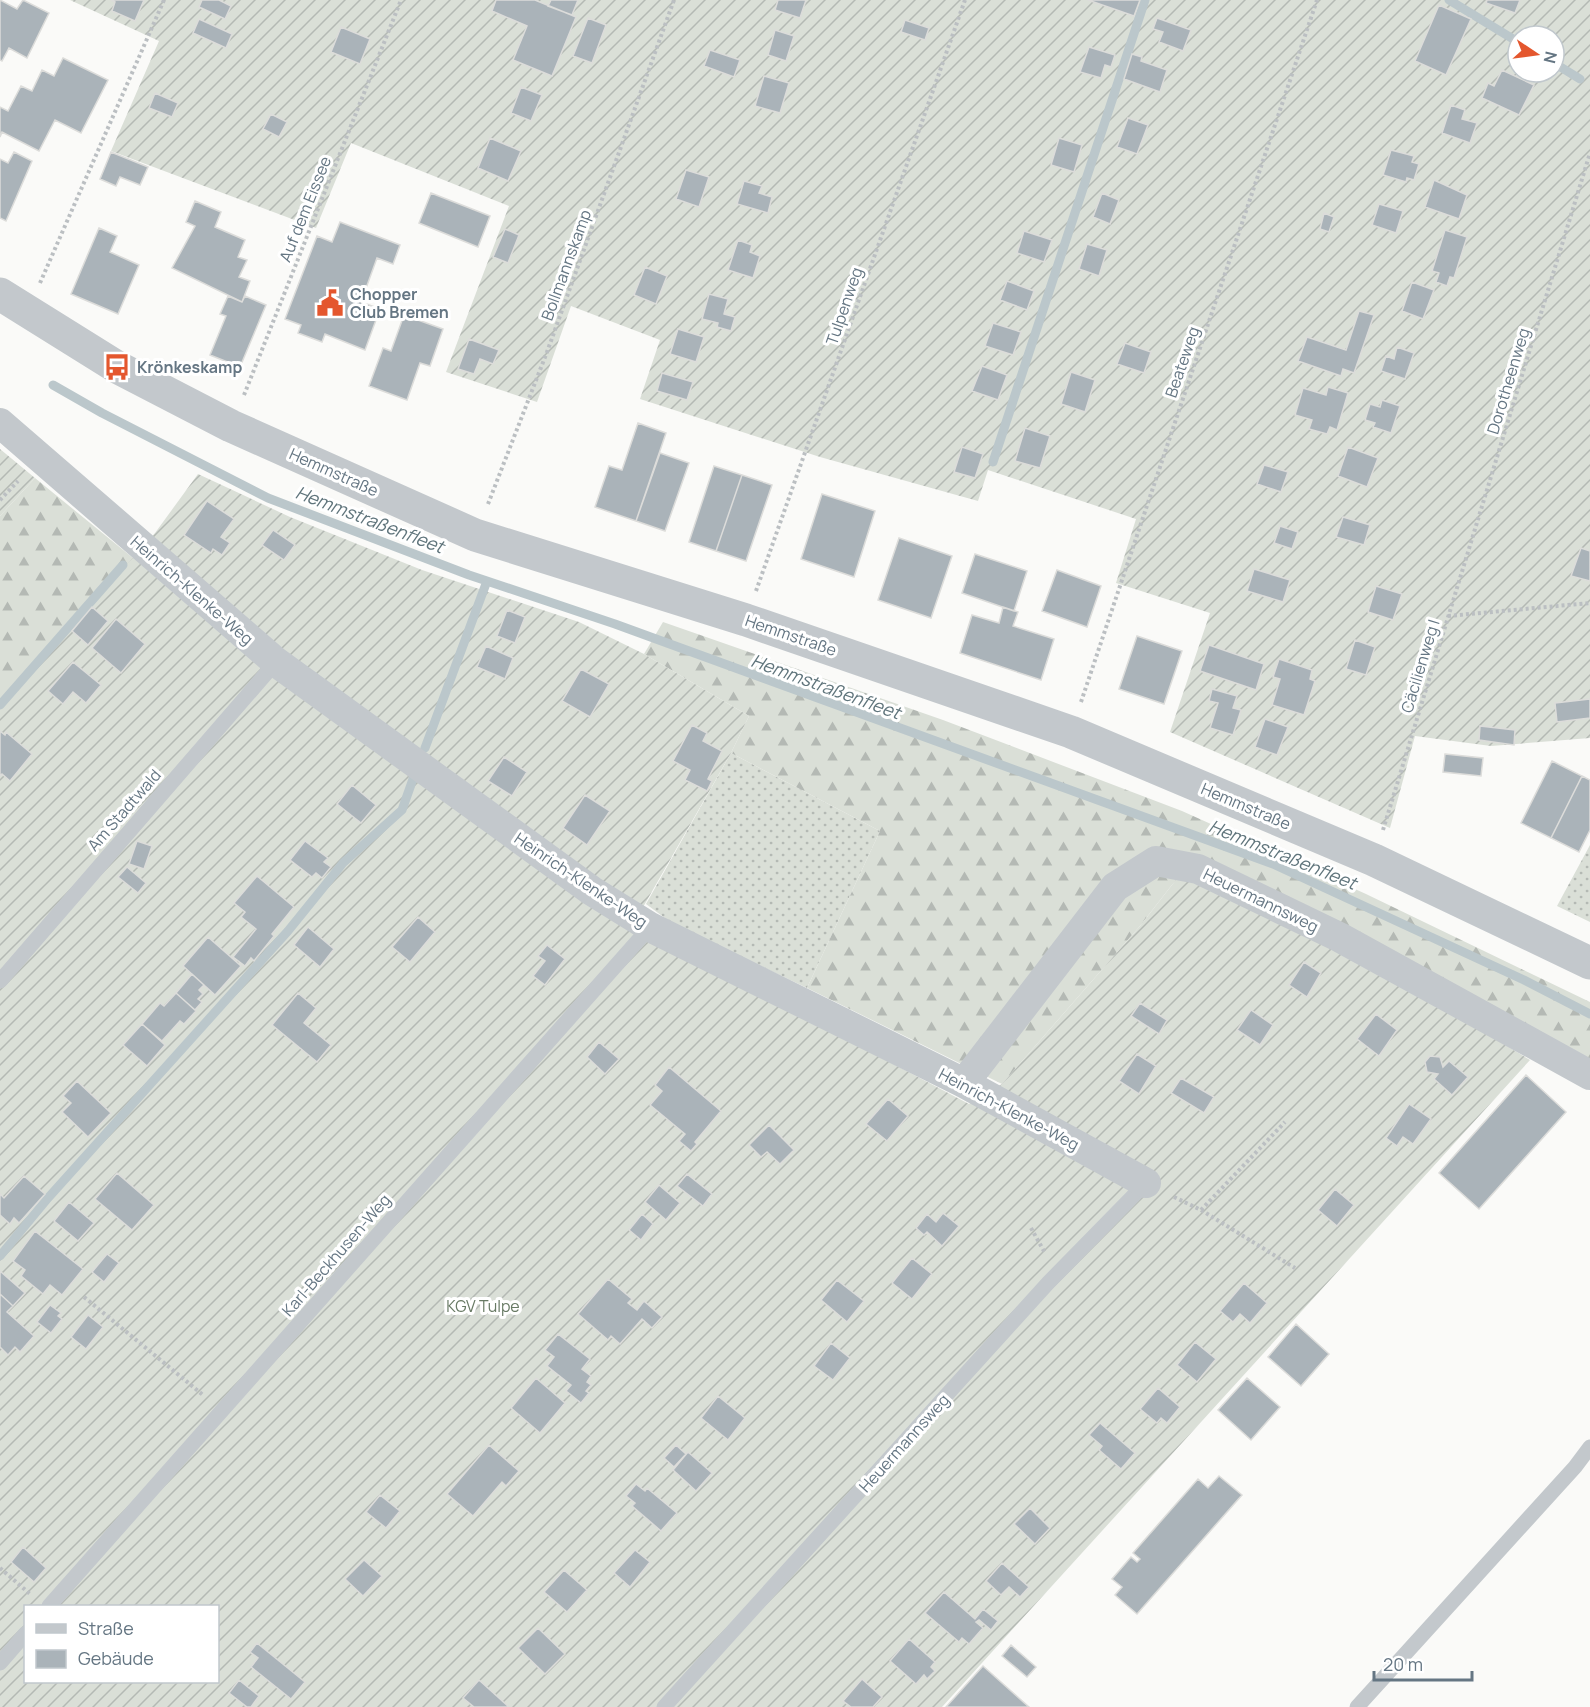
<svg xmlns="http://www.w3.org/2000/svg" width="1590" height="1707" font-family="Manrope,sans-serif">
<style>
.grass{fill:url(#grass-dots)}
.forest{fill:url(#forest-firs)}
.garden{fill:url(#garden-furrows);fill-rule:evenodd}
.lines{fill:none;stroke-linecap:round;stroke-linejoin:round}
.stream{stroke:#bbc7cb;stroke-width:9}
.building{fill:#aab3b9;stroke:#dcdcda;stroke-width:1.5}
.path{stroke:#bbbfc2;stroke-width:4;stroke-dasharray:3 3;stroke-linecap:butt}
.service{stroke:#c3c8cc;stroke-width:15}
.minor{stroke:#c3c8cc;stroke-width:30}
.tertiary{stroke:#c3c8cc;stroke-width:33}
.labels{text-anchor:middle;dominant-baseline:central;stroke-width:6;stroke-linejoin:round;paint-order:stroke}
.street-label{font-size:16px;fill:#657683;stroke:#fff}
.poi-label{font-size:16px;font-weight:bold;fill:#657683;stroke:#fff;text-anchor:start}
.park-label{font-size:16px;fill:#687a64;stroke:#fff}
.water-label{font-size:18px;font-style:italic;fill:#60757c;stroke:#fff}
</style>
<defs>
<pattern id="grass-dots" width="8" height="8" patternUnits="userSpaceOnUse" patternTransform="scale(1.5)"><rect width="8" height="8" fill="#dadfd7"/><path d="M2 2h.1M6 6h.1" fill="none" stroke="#b4b9b4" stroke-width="1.8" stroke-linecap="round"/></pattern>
<pattern id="forest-firs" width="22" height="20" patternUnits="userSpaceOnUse" patternTransform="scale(1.5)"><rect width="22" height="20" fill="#dadfd7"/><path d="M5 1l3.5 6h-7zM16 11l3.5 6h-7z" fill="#b4b9b4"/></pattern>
<pattern id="garden-furrows" width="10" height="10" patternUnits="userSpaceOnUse" patternTransform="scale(1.5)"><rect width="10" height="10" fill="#dadfd7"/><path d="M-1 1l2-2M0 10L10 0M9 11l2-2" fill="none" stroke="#b4b9b4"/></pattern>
</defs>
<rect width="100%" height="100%" fill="#fafaf8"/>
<path class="grass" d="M731,753L880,831L807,988L673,924L646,904Z
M1590,845V922L1557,906Z"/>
<path class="forest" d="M35,478L133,558L0,707V516Z
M663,622L943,720L1182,811L1366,894L1590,1002V1061L1182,872L1140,926L1002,1084L807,988L880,831L731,753L749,716L644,654Z"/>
<path class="garden" d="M70,0H1590V738L1491,746L1415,736L1390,828L1170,732L1210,613L1116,583L1136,519L988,470L978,501L820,457L640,399L660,340L571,306L537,402L446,372L509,206L351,143L316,228L111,151L159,41ZM1518,36H1554V72H1518Z
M0,449L35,478L0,516Z
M198,474L290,517L422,570L579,622L644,654L749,716L731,753L630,930L793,1011L969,1104L1002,1084L1140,926L1182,872L1419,993L1530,1060L942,1707H0V707L155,533ZM26,1606H218V1682H26Z"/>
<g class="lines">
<path class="stream" d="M1449,0L1518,42
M1554,63L1580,79
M53,385L102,413L268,498L469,575L615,624L1273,864L1524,980L1590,1014
M993,462L1145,0
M0,705L123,565
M425,748L487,581
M0,1256L48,1198L288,931L343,863L402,810L413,779"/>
</g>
<path class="building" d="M0,0L17,9L23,0L49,13L27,58L9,48L2,61L0,60Z
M111,0H144L135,21L112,11L115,2Z
M202,0H219L231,6L225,19L199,7Z
M496,0H535L576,17L552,76L513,60L527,26L492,11Z
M551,0H578L572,15L548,6Z
M778,0H806L800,18L775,10Z
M1088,0H1140L1134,16Z
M1487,0H1520L1515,13L1486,3Z
M1439,5L1471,19L1446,75L1415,61Z
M588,18L606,25L592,63L573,56Z
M1157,18L1191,30L1183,51L1159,42L1163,32L1153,29Z
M199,19L232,34L226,48L193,33Z
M905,20L929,28L925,40L901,32Z
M341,27L370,39L360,64L331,52Z
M775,30L794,36L786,61L768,55Z
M1089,47L1115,55L1111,67L1105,65L1101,78L1080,72Z
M710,50L740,60L734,77L704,66Z
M1132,54L1142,57L1141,61L1167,70L1160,92L1124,79Z
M63,58L108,80L81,133L55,120L39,151L2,132L0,137V107L8,111L21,86L32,91L42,70L54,76Z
M1502,70L1534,85L1519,115L1482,98L1488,83L1494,86Z
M764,76L789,83L780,113L755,106Z
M521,87L542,95L531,121L511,113Z
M155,93L178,103L172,117L149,108Z
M1451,105L1465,110L1462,119L1477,123L1470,143L1442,133Z
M271,114L287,122L279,137L263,129Z
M1128,118L1148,125L1137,154L1117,147Z
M490,138L521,151L508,181L478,168Z
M1059,138L1082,145L1074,172L1051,165Z
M1391,150L1414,156L1412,162L1419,164L1414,180L1407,178L1406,182L1383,175Z
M14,152L32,161L6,221L0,218V159L8,163Z
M111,152L148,167L140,185L120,177L116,186L100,179Z
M686,170L709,177L699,207L676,199Z
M1434,180L1467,195L1459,219L1425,207Z
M744,181L762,186L759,193L772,197L768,213L737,204Z
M431,193L490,216L478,247L419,223Z
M1102,193L1119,200L1110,224L1093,217Z
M195,201L221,212L215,227L245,240L238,257L247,260L239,277L250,281L242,302L172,268L195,226L186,222Z
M1379,204L1403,211L1396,233L1372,225Z
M1324,213L1334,217L1329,232L1320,229Z
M340,222L400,245L393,264L377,258L361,302L380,309L365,350L325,334L322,342L298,333L301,325L285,319L317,236L332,242Z
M99,228L117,236L110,252L139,265L118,314L71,294Z
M505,229L519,235L508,263L493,257Z
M1445,230L1467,237L1454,278L1450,277L1447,286L1436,282L1439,273L1432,271Z
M1024,231L1052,240L1044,262L1017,253Z
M738,240L752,245L750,252L760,256L753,278L728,270Z
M1087,244L1107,250L1099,276L1079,269Z
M645,267L667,276L656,304L634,295Z
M1007,281L1034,291L1027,310L1000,300Z
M1412,282L1434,290L1423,319L1402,311Z
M709,294L728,299L724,314L735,317L731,331L717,327L718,323L702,319Z
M228,296L242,302L245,296L266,305L240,367L210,355L226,316L220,314Z
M1359,311L1374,315L1354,373L1343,369L1341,376L1298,361L1307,337L1346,350Z
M404,315L443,329L430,366L420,363L407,400L369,386L383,348L391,351Z
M993,323L1021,332L1013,355L985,346Z
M678,329L704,337L696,362L670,354Z
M469,339L499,350L493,364L480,359L474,374L458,369Z
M1125,343L1151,352L1144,373L1117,364Z
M1397,347L1414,353L1405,379L1381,371L1386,356L1394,359Z
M982,366L1007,375L998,400L972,391Z
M1071,372L1095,380L1085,412L1061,404Z
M662,373L693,382L687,400L657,391Z
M1328,387L1348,393L1337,430L1330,427L1327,434L1309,429L1312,420L1295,415L1303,388L1326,395Z
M1382,400L1400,406L1391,433L1373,427L1375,423L1365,420L1370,404L1380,407Z
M638,423L666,433L636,521L595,507L609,466L622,470Z
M1025,428L1050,436L1040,468L1015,461Z
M962,447L983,454L975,478L954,472Z
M1348,447L1378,458L1367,487L1338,476Z
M660,453L689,463L665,531L636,521Z
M1264,465L1288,472L1281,492L1257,484Z
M714,466L742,475L716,551L689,542Z
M742,475L772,485L746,561L716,551Z
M822,494L875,511L854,577L801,559Z
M207,501L234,519L221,537L230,543L222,555L213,549L211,553L184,535Z
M1343,517L1370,525L1364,545L1336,537Z
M1280,526L1298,532L1292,549L1274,543Z
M273,530L295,545L284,560L262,545Z
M899,538L952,556L931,618L878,600Z
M1581,548L1590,551V581L1571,576Z
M975,554L1027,571L1014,611L962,593Z
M1254,569L1290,580L1283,602L1247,591Z
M1057,570L1101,586L1087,627L1042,611Z
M1376,586L1402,594L1393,620L1368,612Z
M92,607L108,621L88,645L72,631Z
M1003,607L1018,612L1013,626L1054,639L1041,680L960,653L972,615L999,623Z
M507,610L525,617L515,643L497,636Z
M116,619L145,644L121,673L92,648Z
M1137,636L1182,651L1164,704L1119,689Z
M1355,640L1375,647L1366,675L1346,669Z
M1209,645L1264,664L1256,690L1200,671Z
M486,646L513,658L505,679L477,667Z
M1279,659L1312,670L1310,679L1315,681L1304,715L1272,705L1280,679L1273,677Z
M73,662L101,685L86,703L73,692L63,704L48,691Z
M581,669L609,684L590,717L562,701Z
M1212,689L1237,696L1233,708L1241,710L1233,735L1210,728L1218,703L1209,701Z
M1590,699V718L1557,722L1555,703Z
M1265,719L1288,727L1277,755L1255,747Z
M692,725L707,733L703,741L722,751L708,779L712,781L707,791L685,780L690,770L673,761Z
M1480,726L1515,730L1514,745L1479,740Z
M0,731L5,735L6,732L32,754L10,781L2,774L0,776Z
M1445,754L1483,758L1481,776L1443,772Z
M504,757L527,772L512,796L488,781Z
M1552,761L1582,776L1551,838L1521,823Z
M1582,776L1590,780V830L1579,852L1551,838Z
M352,785L376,805L361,823L337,804Z
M585,795L610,811L587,845L563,828Z
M137,841L152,846L144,869L129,864Z
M305,841L328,858L324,862L331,867L322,878L316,873L312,877L290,860Z
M127,867L146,883L138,893L118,877Z
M257,876L294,907L272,934L274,936L254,961L251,958L245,966L233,957L256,929L241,917L245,912L234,903Z
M418,917L435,932L410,962L392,947Z
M308,927L334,949L320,967L294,945Z
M208,937L241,966L215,995L183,966Z
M547,945L565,959L545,985L533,976L545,961L538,956Z
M1304,962L1321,973L1307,997L1289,985Z
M192,974L204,985L199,990L203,994L198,999L202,1002L195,1010L176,993Z
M176,993L196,1011L184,1024L180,1021L162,1041L142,1024L160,1003L164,1006Z
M298,993L316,1008L304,1023L331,1045L317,1062L272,1025Z
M1140,1003L1167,1020L1159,1034L1131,1016Z
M1251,1010L1273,1025L1260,1045L1237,1030Z
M1376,1014L1397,1030L1379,1056L1357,1039Z
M142,1024L165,1045L147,1066L123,1045Z
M599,1042L619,1059L605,1074L587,1057Z
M1137,1054L1156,1066L1139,1094L1119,1081Z
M1430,1056L1440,1057L1443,1067L1449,1061L1468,1077L1452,1095L1434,1079L1438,1074L1427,1072L1425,1062Z
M669,1067L721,1111L695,1142L697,1144L691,1151L679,1141L685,1134L650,1105L662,1091L655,1085Z
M1526,1075L1566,1112L1479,1209L1439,1173Z
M1181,1078L1214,1097L1204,1113L1171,1093Z
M77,1081L111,1113L88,1137L62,1112L71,1103L63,1096Z
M888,1099L908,1116L887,1141L866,1124Z
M1409,1104L1431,1119L1413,1144L1403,1137L1397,1146L1386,1138Z
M769,1125L794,1150L780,1164L767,1152L761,1157L749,1145Z
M117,1173L154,1205L132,1230L95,1199Z
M687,1174L712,1194L703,1206L677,1186Z
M24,1176L45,1194L19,1223L14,1218L10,1224L0,1215V1194L4,1198Z
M659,1185L680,1203L666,1220L645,1202Z
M1335,1189L1354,1205L1337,1226L1318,1210Z
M69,1202L94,1223L78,1241L54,1221Z
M943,1213L959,1226L942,1246L927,1232L924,1235L916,1228L927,1214L936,1222Z
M642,1214L653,1224L641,1240L629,1230Z
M35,1231L83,1269L62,1295L50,1285L43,1294L21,1276L25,1270L13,1261Z
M107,1254L119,1263L104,1282L92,1272Z
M912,1258L932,1274L912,1299L892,1283Z
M0,1271L25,1293L13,1306L0,1294Z
M608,1279L632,1299L628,1303L637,1310L644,1301L662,1317L652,1328L642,1319L620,1344L611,1336L608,1340L578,1314Z
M837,1280L864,1301L847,1322L821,1300Z
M1244,1283L1267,1303L1250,1323L1240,1314L1233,1322L1220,1311Z
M0,1294L13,1306L7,1312L34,1336L20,1352L15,1347L8,1355L0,1347Z
M50,1305L61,1313L58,1316L62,1319L51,1333L37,1322Z
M88,1315L103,1327L86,1349L71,1337Z
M1296,1324L1329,1354L1301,1386L1268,1357Z
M558,1334L590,1359L582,1369L591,1376L587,1382L591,1385L586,1391L589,1393L581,1403L566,1391L571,1385L547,1366L554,1357L545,1350Z
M1195,1342L1216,1359L1197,1382L1177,1365Z
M831,1343L850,1358L833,1380L814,1366Z
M536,1378L565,1403L540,1433L511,1408Z
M1247,1378L1280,1407L1251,1440L1218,1410Z
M1158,1388L1180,1407L1167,1423L1161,1418L1157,1423L1140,1409Z
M718,1396L745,1418L728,1440L701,1418Z
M1100,1423L1135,1453L1121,1469L1099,1450L1102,1446L1089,1435Z
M489,1445L519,1471L506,1486L502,1482L473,1516L447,1494Z
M676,1445L686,1454L674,1467L664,1458Z
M688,1452L712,1473L696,1491L673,1470Z
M1219,1476L1242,1495L1137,1614L1115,1595L1122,1587L1112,1579L1131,1557L1137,1562L1140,1559L1133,1553L1198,1479L1208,1488Z
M636,1484L645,1491L647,1488L677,1513L661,1531L632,1506L635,1503L626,1496Z
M380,1495L400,1511L386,1528L366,1512Z
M1030,1508L1050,1528L1035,1544L1014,1524Z
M23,1547L46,1568L34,1582L11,1562Z
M635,1550L650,1562L630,1587L614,1573Z
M364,1560L382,1576L363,1596L345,1579Z
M1002,1563L1029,1587L1020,1597L1009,1587L1001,1595L986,1581Z
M564,1570L587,1590L567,1612L544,1592Z
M944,1592L975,1619L983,1609L998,1621L991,1630L979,1620L976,1622L983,1628L969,1644L962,1638L959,1642L925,1613Z
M538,1628L565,1654L545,1674L518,1648Z
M909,1639L935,1662L931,1667L935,1671L927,1679L924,1675L916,1684L890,1661Z
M257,1643L305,1682L291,1699L251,1667L258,1658L250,1652Z
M1011,1645L1036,1667L1027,1677L1002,1656Z
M983,1666L1029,1707H946Z
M862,1679L882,1697L873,1707H851L843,1701Z
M239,1680L259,1696L251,1707H247L229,1693Z
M479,1680L509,1707H474L463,1698Z"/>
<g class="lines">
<path class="path" d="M40,283L164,0
M244,395L401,0
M0,500L18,481
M488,504L547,352L674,0
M756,591L965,0
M1448,616L1590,603
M1081,702L1317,0
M1383,830L1590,153
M1174,1197L1201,1210L1295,1268
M1201,1210L1285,1122
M1031,1228L1045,1253
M84,1297L203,1395
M0,1568L30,1594"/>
<path class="service" d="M0,981L276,662
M49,1606L650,927
M0,1663L26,1633
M664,1707L1048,1283L1146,1183
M1357,1707L1575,1467L1590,1447"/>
<path class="minor" d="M0,423L276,662L592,891L650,927L964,1083L1146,1183
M964,1083L1115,887L1156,861L1198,869L1339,937L1590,1075"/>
<path class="tertiary" d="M0,294L117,367L231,426L475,535L746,620L1071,732L1374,860L1590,963"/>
</g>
<defs>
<symbol id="civic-bare" viewBox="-9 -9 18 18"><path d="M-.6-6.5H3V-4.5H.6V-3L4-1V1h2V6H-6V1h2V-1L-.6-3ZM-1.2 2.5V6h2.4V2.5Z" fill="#e4572e" stroke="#fff" stroke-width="2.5" paint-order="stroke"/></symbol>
<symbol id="bus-bare" viewBox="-9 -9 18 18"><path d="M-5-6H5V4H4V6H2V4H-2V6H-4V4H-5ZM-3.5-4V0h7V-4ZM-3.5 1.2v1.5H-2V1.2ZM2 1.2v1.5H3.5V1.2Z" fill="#e4572e" stroke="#fff" stroke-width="2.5" paint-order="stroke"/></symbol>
</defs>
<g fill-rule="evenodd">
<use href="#civic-bare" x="311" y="284" width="38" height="38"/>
<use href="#bus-bare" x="98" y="348" width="38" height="38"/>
</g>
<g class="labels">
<g class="street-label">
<text transform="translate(305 209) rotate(-68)">Auf dem Eissee</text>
<text transform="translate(566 265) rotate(-70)">Bollmannskamp</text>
<text transform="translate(844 306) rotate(-71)">Tulpenweg</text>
<text transform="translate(1182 362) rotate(-71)">Beateweg</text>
<text transform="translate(1508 381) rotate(-73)">Dorotheenweg</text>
<text transform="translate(334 472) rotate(24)">Hemmstraße</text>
<text transform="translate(192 590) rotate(41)">Heinrich-Klenke-Weg</text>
<text transform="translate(791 635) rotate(19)">Hemmstraße</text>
<text transform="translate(1420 666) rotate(-73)">Cäcilienweg I</text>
<text transform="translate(1246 806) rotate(23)">Hemmstraße</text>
<text transform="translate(124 810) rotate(-49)">Am Stadtwald</text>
<text transform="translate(581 880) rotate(34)">Heinrich-Klenke-Weg</text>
<text transform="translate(1261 900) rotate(26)">Heuermannsweg</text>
<text transform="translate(1009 1109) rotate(28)">Heinrich-Klenke-Weg</text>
<text transform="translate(336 1255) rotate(-49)">Karl-Beckhusen-Weg</text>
<text transform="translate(904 1443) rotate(-48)">Heuermannsweg</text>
</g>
<g class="poi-label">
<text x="350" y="294">Chopper<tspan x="350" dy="18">Club Bremen</tspan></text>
<text x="137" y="367">Krönkeskamp</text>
</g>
<g class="park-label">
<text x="483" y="1306">KGV Tulpe</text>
</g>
<g class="water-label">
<text transform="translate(370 519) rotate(21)">Hemmstraßenfleet</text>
<text transform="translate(826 686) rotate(20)">Hemmstraßenfleet</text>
<text transform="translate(1283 854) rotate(22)">Hemmstraßenfleet</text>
</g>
</g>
<rect x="24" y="1605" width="195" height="78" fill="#ffffff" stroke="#c1c8cd" stroke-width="1.5"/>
<rect x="36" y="1624" width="30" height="9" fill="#c3c8cc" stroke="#c1c8cd" stroke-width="1.5"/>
<text x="78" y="1635" font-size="18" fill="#657683">Straße</text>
<rect x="36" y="1650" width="30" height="18" fill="#aab3b9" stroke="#c1c8cd" stroke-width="1.5"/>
<text x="78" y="1665" font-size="18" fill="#657683">Gebäude</text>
<g transform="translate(1536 54) rotate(103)"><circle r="28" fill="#ffffff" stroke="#c1c8cd" stroke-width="1.5"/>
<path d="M0-4.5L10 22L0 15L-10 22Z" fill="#e4572e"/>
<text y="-9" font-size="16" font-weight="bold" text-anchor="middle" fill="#657683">N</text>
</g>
<path d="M1374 1671v9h98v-9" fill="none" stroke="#657683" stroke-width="3"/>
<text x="1383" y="1671" font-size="18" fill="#657683" stroke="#ffffff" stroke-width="4.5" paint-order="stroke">20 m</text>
</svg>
